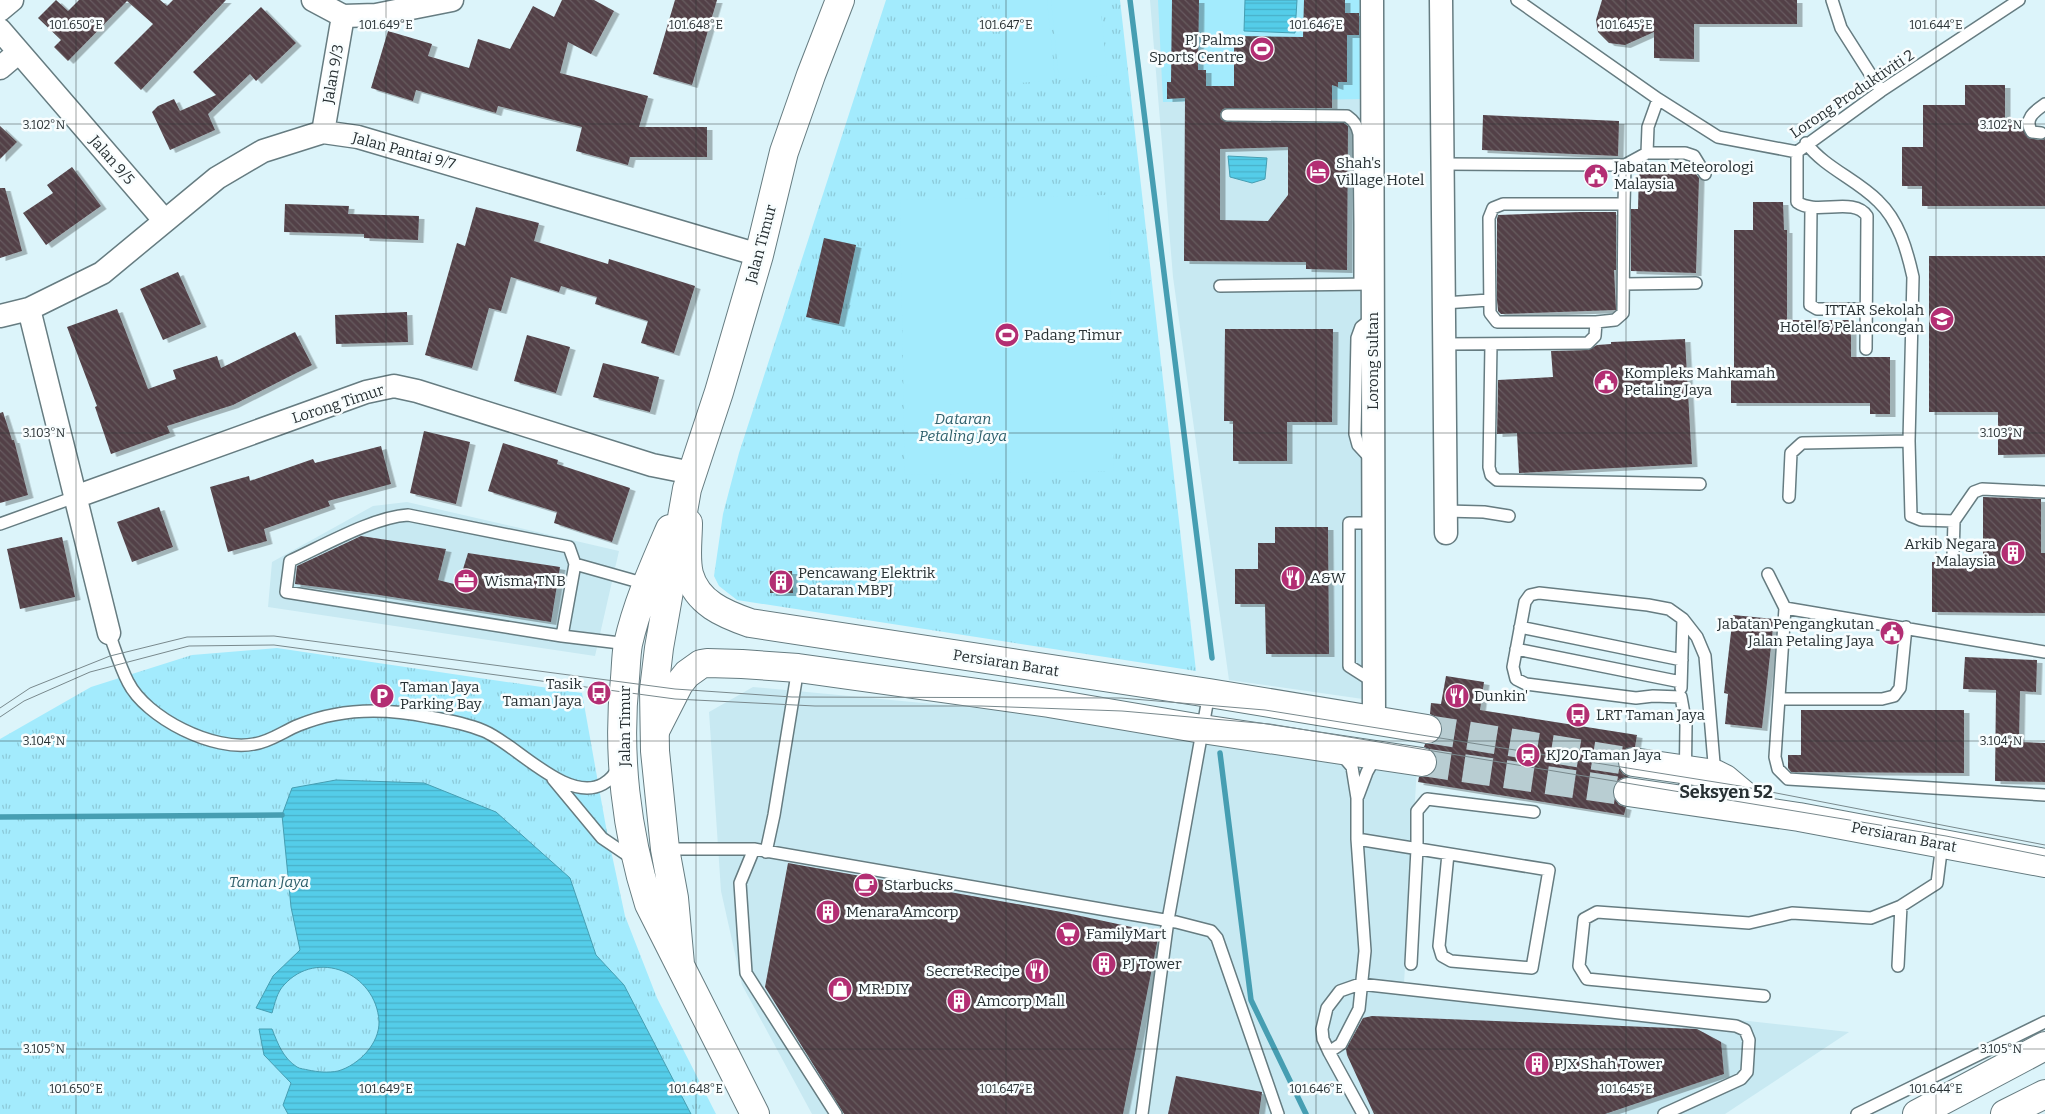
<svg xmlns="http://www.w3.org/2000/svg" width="2045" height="1114" font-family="Bitter,serif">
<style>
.built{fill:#c8e9f2}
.grass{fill:url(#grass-tufts)}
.pitch{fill:#a3ebfd}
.water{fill:url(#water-rules);stroke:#469eb2}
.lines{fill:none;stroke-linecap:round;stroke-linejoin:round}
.stream{stroke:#469eb2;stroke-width:5.5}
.building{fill:url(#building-back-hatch);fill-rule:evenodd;filter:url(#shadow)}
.tertiary-tunnel{stroke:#b8cdd2;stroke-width:28;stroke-dasharray:28 14;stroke-linecap:butt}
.service-casing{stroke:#667c81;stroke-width:14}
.minor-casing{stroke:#667c81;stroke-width:25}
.tertiary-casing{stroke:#667c81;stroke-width:30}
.primary-casing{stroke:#667c81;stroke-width:30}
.trunk-casing{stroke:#667c81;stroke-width:30}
.service{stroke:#fff;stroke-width:11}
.minor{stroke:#fff;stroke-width:22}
.tertiary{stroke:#fff;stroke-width:28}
.primary{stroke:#fff;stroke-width:28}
.trunk{stroke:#fff;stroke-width:28}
.tram{stroke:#79898d;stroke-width:1}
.ticks{fill:none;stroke:#273033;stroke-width:1;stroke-opacity:0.45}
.labels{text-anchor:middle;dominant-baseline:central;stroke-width:5;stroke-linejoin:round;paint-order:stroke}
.poi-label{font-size:15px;fill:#273033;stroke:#f8fdfe;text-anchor:start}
.street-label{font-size:15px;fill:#273033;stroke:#f8fdfe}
.park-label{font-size:15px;font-style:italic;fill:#2d5f6b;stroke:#f8fdfe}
.quarter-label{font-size:18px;font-weight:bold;fill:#273033;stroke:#f8fdfe}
.ticks-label{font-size:12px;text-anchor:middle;fill:#273033;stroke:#f8fdfe;stroke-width:5;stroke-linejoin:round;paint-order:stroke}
</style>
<defs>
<pattern id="grass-tufts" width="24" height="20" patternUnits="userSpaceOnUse" patternTransform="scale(1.25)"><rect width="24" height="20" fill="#a3ebfd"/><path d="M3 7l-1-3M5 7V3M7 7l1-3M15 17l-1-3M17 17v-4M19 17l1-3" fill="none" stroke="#8ccad9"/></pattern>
<pattern id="water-rules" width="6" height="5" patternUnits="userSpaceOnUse" patternTransform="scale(1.25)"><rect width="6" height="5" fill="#54cde9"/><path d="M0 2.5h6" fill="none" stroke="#49b0c8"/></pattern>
<pattern id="building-back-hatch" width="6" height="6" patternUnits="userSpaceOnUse" patternTransform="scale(1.25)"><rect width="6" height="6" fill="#524147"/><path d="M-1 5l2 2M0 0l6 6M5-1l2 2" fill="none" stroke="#685b60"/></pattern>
<filter id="shadow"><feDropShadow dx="5.5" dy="3" stdDeviation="0" flood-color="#0004"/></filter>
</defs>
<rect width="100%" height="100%" fill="#dcf4fa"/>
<path class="built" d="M1150,0H1366L1370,700L1229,680L1173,277Z
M407,502L619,551L595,656L268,607L272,562L373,506Z
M753,687L1082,718L1417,767L1404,983L1849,1032L1725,1114H812L742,985L721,891L709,712Z"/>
<path class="grass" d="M886,0H1120L1196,671L737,600L719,586L714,576L723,514L739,453Z
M277,648L582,693L606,827L625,916L657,998L716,1114H0V739L91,687L192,655Z"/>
<path class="pitch" d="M999,0H1047L1055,80L1007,84Z
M1051,0H1100L1107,75L1059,80Z
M1158,0H1363L1365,99L1163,102Z
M1108,195L1114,471L905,475L900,200Z"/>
<path class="water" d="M1245,0H1297L1295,33L1244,31Z
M1228,156L1267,158L1265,179L1252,183L1230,177Z
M336,780L424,783L496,812L570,878L596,955L624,985L691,1114H288L283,1105L291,1083L264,1055L259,1029H272C278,1044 283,1058 297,1067C300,1069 305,1069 308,1070C318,1072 328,1073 338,1071C359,1065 380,1043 379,1021C376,973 317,948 284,985C277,992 275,1003 272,1013L256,1008L273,976L300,950L291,907L282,815L292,788Z"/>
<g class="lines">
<path class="stream" d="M1130,0L1212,658
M1220,753L1251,1000L1306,1114
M0,817L282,815"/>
</g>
<path class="building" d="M56,0L68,11L79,0H160L167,6L173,0H226L141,90L114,63L153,24L127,1L68,61L54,47L61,40L38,18Z
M562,0H594L614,11L591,54L568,42L560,73L648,96L639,127H707V157H630L628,165L576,151L582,127L498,106L496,113L416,90L413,101L371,88L388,31L432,44L428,56L469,68L478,39L510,49L533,6L554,17Z
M675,0H717L692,85L653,74Z
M1172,0H1199L1198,70H1206V86H1234V36L1303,37L1304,0H1345V13H1359V35H1347V82H1338V87L1332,85V108H1227L1223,109L1220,114L1221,119L1227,122L1344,123L1348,126L1347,270L1306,269V262L1184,261L1185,98L1167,99V82H1171ZM1288,147V195L1268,221L1220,220V149Z
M1602,0H1797V24H1694V59L1654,58V32L1625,45L1609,43L1598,32L1596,20Z
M261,7L296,43L256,81L250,74L208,114L215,130L170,150L152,112L158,106L174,99L180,111L216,95L193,72Z
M1965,85H2005V125H2021L2028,138L2040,140L2045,139V206H1922V186H1902V147H1923V105H1965Z
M1483,115L1619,121L1618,156L1482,150Z
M0,126L17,142L0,159Z
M72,167L101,206L46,245L23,213L53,193L47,185Z
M1639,172L1696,174L1699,178L1696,273L1631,271V209H1638Z
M0,188H5L22,251L0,258Z
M1753,202H1783L1784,230H1787V320H1851V357H1890V414H1870V403H1731V371H1734V230H1753Z
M285,204L349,206L348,214L419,216L418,240L364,238V234L284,232Z
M476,207L539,223L534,241L608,264L609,259L695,286L674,353L641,343L648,321L595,304L597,297L561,286L559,292L511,277L501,311L489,308L472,368L425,355L457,243L465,246Z
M1580,212H1616V270H1614L1616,310L1501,314L1498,311L1497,300V219L1498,215Z
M824,238L856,245L839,324L806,317Z
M1929,256H2045V454L1998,455V412H1929Z
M178,272L201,324L163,340L140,289Z
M117,309L148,389L176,379L173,370L217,356L221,368L295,332L312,365L233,405L167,426L170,433L111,454L95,407L97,406L67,327Z
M407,312L408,342L336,344L335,315Z
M1225,329H1333L1332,422H1287V461H1233V421H1224Z
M527,335L570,347L556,393L514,381Z
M1685,339L1692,464L1519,473L1517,433L1497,434L1498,380L1553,377L1551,351L1588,350L1597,345L1611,344V342Z
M603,363L659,377L650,412L593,397Z
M3,412L12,440H14L28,495L0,503V413Z
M424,431L470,442L456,504L410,493Z
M503,443L558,460L557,464L630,488L612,542L554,523L557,512L488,491Z
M381,446L391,484L328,501L330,506L264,529L267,541L228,552L210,487L249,476L250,481L313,459L315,463Z
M1983,497L2041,499V553H2045V613L1932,612V562H1948L1953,564L1958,562H1983Z
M159,507L173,547L132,562L117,522Z
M1275,527H1328L1329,654H1266L1265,604H1235V569H1258V543H1275Z
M361,536L446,549L438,580L458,585L468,553L560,567L551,622L373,594L295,584L297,566Z
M62,537L75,597L20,609L7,549Z
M770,571H792L793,593H770Z
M1733,615L1774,619L1762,728L1725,724L1728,694L1724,693Z
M1965,657L2037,660L2036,692L2020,691L2019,742L2045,743V782L1995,781L1996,690L1963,689Z
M1446,676L1484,682L1480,710L1637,735L1635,747L1627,748L1620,753L1618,759L1619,768L1623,774L1629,777L1622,778L1616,782L1613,789L1614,798L1619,805L1626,807L1624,815L1418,782L1419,777L1428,776L1434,772L1437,765L1436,756L1431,750L1424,747L1425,744H1432L1439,739L1442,732L1441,723L1436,717L1430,714L1431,703L1441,704Z
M1801,710H1964V773L1791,772L1788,768V755H1801Z
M788,863L1067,913L1159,933L1123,1114H844L765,987Z
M1372,1016L1697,1029L1721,1042L1724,1074L1605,1114H1374L1347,1055L1346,1049L1363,1018Z
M1176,1076L1262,1092L1259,1114H1168Z"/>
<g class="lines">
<path class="tertiary-tunnel" d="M1427,729L1633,762
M1422,762L1628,792"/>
<defs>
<path id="service" d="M1517,0L1658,99L1718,137L1797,152L1881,91L2019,0
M1832,0L1841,28L1881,91
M1227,115L1347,116C1354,121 1357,125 1359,134L1360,225H1373
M2041,133L2032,132C2023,119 2035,111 2045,104
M1806,143C1825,168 1856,179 1878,201C1899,221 1907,250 1913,277L1909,441L1911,516L1921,520L1954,521L1953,557
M1797,152V202C1816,216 1854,196 1867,216L1866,349
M1647,153L1648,127L1658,99
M1443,164L1625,165L1647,153H1685L1694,156L1705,174
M1624,204L1625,165
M1811,208L1810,305L1817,309H1866
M1360,225V284
M1624,284L1696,283
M1220,286L1373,284
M1444,303L1489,300
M1444,344L1588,343L1595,336L1596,322H1497L1490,313L1489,218L1493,208L1503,204H1624L1623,313L1615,320L1596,322
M1491,344L1489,467L1491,475L1497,480L1700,484
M1371,459L1358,445L1355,434L1357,338L1361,327L1370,320L1372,316
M1789,497L1791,453L1802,443L1909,441
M1446,511L1484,512L1509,516
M1954,521L1974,492L1982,489L2045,492
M1373,523H1349V666L1374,682
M0,524L75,497
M575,564L562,636L628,644
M1768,574L1785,608
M1520,627L1682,660
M109,633C115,649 120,667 128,682C146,718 214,752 254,744C270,742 284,731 299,725C340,708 386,708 429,717C447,720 467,724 484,731C516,744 567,804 603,784C610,780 615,775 617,768
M562,636L286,592L290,561C323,546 373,517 408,515L569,547L575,564L646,584
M1516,649L1681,682
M2045,652L1785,608L1775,757L1778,769L1788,779L2045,795
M1681,688L1683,619
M1779,699H1882L1894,696L1900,688L1906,627
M1341,754L1352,767L1357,798V839L1365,951L1359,1009L1341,1044L1329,1052L1323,1039L1322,1029L1327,1008L1340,991L1360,984L1736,1026L1745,1030L1749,1040L1747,1072L1741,1079L1664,1114
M553,779L602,838L633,859
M1358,796L1367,772L1376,756
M1685,800L1686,725L1681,697L1653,696L1636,698L1526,684L1516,679L1513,667L1525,602L1530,595L1539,593L1648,605L1669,609L1683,619L1697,637L1705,656L1715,775
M1357,839L1549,870L1532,968L1451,961L1442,956L1439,946L1448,854
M665,849H754L1176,922L1211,931L1217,938L1278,1114
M754,849L740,883L746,973L836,1114
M766,852L774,815L798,668
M1411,964L1417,849V811L1427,799L1534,812
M1898,966L1901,906
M1764,996L1587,979L1579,966L1584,919L1597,912L1749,923L1792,913L1871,918L1901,906L1937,883L1942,844
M1329,1052L1363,1114
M1142,1114L1168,920L1209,693
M1857,1114L2045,1022"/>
<path id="minor" d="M313,0L343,16
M1372,0L1374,721
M1441,0L1446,533
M0,10L12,0
M0,30L165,221
M0,68L19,52
M323,132L343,16L376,15L452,0
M29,309L109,633
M0,316L29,309L102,273L217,178L263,151L323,132L358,137L759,255
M75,497L366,392L394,386L417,391L652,465L692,473"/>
<path id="tertiary" d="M688,523C688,539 685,559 689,574C697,603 724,614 750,623L1209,693L1427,729
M655,731L679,684L687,674L701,664L707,663L742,664L798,668L1049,703L1202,729L1422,762
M1633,762L1715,774L1725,779L1763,811
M1628,792L1799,817L2045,863"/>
<path id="primary" d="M670,529C654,566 637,604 628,644C626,655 626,667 625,678C617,753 626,832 649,904L755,1114
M680,964L674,898L665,849L655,751L654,690L659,648L687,489L719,392L759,255L784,152L811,75L840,0"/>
<path id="trunk" d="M1917,1114L2045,1046
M2005,1114L2045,1094"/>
</defs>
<use href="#service" class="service-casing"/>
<use href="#minor" class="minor-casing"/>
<use href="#tertiary" class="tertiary-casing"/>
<use href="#primary" class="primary-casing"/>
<use href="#trunk" class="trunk-casing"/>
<use href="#service" class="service"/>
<use href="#minor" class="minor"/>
<use href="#tertiary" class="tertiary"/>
<use href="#primary" class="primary"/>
<use href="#trunk" class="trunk"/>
<path class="tram" d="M0,708L30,688L110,656L187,637L274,636L675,689L792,697L1121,698L1265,710L1740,786L2045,845
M0,717L24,701L90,672L189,646L274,645L675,699L815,706H981L1122,711L1270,724L1946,836L2045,856"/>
</g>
<path class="ticks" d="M76,0V1114M386,0V1114M696,0V1114M1006,0V1114M1316,0V1114M1626,0V1114M1936,0V1114M0,124H2045M0,433H2045M0,741H2045M0,1049H2045"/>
<defs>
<symbol id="stadium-disc" viewBox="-11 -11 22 22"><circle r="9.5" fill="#b32e73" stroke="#f8fdfe"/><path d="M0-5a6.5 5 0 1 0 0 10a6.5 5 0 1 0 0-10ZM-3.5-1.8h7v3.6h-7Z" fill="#fff"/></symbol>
<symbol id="hotel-disc" viewBox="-11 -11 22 22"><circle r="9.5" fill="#b32e73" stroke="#f8fdfe"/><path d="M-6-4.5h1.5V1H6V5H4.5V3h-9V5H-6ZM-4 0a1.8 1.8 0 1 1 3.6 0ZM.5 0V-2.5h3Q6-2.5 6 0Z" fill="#fff"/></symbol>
<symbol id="civic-disc" viewBox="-11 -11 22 22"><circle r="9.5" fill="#b32e73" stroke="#f8fdfe"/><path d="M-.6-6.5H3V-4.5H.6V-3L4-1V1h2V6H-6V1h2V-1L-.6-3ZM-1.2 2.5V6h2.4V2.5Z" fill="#fff"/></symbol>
<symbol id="university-disc" viewBox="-11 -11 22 22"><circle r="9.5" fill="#b32e73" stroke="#f8fdfe"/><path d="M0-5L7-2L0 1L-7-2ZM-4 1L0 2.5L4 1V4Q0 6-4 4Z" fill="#fff"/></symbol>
<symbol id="building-disc" viewBox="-11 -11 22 22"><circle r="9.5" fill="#b32e73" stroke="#f8fdfe"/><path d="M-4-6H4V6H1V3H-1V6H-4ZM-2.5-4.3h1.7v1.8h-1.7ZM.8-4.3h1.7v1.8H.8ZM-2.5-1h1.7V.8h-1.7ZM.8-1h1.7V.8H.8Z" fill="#fff"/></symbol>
<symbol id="restaurant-disc" viewBox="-11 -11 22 22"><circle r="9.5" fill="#b32e73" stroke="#f8fdfe"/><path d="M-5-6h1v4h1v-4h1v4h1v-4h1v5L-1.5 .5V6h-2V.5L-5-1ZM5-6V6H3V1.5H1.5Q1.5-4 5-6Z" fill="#fff"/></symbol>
<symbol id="office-disc" viewBox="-11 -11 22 22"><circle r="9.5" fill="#b32e73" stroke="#f8fdfe"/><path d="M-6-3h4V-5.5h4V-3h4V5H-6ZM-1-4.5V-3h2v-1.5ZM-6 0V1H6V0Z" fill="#fff"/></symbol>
<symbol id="bus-disc" viewBox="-11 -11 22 22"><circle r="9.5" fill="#b32e73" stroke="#f8fdfe"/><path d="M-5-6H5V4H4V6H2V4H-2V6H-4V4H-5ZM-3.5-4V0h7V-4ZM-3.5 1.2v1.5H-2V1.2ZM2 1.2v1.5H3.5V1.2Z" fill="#fff"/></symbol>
<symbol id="parking-disc" viewBox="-11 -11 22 22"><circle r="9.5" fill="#b32e73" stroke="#f8fdfe"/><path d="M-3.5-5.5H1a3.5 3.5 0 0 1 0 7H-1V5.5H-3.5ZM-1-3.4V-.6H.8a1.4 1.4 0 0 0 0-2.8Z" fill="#fff"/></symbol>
<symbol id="station-disc" viewBox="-11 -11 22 22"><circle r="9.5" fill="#b32e73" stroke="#f8fdfe"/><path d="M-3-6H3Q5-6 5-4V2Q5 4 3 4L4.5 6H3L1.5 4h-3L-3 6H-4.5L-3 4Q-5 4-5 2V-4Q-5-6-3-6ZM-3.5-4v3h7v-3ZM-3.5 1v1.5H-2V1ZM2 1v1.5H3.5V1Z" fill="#fff"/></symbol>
<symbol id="cafe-disc" viewBox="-11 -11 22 22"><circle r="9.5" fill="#b32e73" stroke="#f8fdfe"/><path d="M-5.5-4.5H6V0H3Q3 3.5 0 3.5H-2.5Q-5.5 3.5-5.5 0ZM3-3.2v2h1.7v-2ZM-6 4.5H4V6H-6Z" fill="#fff"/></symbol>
<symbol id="supermarket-disc" viewBox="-11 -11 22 22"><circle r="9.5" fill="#b32e73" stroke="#f8fdfe"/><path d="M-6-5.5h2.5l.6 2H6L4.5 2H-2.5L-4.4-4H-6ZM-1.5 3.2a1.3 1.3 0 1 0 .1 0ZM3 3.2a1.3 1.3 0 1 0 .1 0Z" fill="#fff"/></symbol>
<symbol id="shop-disc" viewBox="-11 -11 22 22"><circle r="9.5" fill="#b32e73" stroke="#f8fdfe"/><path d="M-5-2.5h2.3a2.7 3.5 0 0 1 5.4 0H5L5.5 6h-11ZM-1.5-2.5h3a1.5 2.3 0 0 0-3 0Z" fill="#fff"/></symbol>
</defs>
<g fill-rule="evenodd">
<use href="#stadium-disc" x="1248" y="35" width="28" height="28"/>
<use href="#hotel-disc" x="1304" y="158" width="28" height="28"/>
<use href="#civic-disc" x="1582" y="162" width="28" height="28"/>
<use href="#university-disc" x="1928" y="305" width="28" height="28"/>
<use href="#stadium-disc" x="993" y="321" width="28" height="28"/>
<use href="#civic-disc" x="1592" y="368" width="28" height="28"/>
<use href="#building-disc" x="1999" y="539" width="28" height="28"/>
<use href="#restaurant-disc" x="1279" y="564" width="28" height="28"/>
<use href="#office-disc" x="452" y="567" width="28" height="28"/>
<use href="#building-disc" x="767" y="568" width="28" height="28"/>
<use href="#civic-disc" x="1878" y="619" width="28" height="28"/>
<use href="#bus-disc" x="585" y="679" width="28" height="28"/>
<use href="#parking-disc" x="368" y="682" width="28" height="28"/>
<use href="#restaurant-disc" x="1443" y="682" width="28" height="28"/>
<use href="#bus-disc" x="1564" y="701" width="28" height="28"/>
<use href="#station-disc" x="1514" y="741" width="28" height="28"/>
<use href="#cafe-disc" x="852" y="871" width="28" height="28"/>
<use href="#building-disc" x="814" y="898" width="28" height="28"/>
<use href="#supermarket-disc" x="1054" y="920" width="28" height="28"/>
<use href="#building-disc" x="1090" y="950" width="28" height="28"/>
<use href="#restaurant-disc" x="1023" y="957" width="28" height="28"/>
<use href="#shop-disc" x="826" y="975" width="28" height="28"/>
<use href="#building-disc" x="945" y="987" width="28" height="28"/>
<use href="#building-disc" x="1523" y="1050" width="28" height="28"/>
</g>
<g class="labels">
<g class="poi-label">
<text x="1244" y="40" text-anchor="end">PJ Palms<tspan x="1244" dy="17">Sports Centre</tspan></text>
<text x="1336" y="163">Shah's<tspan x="1336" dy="17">Village Hotel</tspan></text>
<text x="1614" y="167">Jabatan Meteorologi<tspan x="1614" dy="17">Malaysia</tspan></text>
<text x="1924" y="310" text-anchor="end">ITTAR Sekolah<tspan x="1924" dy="17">Hotel &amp; Pelancongan</tspan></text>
<text x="1024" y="335">Padang Timur</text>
<text x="1624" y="373">Kompleks Mahkamah<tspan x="1624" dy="17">Petaling Jaya</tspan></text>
<text x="1996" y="544" text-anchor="end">Arkib Negara<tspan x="1996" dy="17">Malaysia</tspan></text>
<text x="798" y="573">Pencawang Elektrik<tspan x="798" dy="17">Dataran MBPJ</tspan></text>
<text x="1310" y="578">A&amp;W</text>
<text x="484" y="581">Wisma TNB</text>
<text x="1874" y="624" text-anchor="end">Jabatan Pengangkutan<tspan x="1874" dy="17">Jalan Petaling Jaya</tspan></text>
<text x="582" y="684" text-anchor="end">Tasik<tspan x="582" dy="17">Taman Jaya</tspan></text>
<text x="400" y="687">Taman Jaya<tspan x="400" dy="17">Parking Bay</tspan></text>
<text x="1474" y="696">Dunkin'</text>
<text x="1596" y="715">LRT Taman Jaya</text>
<text x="1546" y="755">KJ20 Taman Jaya</text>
<text x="884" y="885">Starbucks</text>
<text x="846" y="912">Menara Amcorp</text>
<text x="1086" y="934">FamilyMart</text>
<text x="1122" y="964">PJ Tower</text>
<text x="1020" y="971" text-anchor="end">Secret Recipe</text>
<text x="858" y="989">MR.DIY</text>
<text x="976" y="1001">Amcorp Mall</text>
<text x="1554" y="1064">PJX Shah Tower</text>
</g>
<g class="street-label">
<text transform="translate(333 74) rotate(-80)">Jalan 9/3</text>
<text transform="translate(1852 94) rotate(-34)">Lorong Produktiviti 2</text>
<text transform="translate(404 151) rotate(15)">Jalan Pantai 9/7</text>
<text transform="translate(112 160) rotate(49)">Jalan 9/5</text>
<text transform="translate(761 244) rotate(-75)">Jalan Timur</text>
<text transform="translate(1373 361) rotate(-90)">Lorong Sultan</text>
<text transform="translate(338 404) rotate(-18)">Lorong Timur</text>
<text transform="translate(1006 663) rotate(9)">Persiaran Barat</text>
<text transform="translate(625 726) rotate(-90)">Jalan Timur</text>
<text transform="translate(1904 837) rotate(11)">Persiaran Barat</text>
</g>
<g class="park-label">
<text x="963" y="419">Dataran<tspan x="963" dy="17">Petaling Jaya</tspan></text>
<text x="269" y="882">Taman Jaya</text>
</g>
<g class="quarter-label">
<text x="1726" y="792">Seksyen 52</text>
</g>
</g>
<g class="ticks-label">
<text x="76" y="29">101.650°E</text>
<text x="386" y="29">101.649°E</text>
<text x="696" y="29">101.648°E</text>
<text x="1006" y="29">101.647°E</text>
<text x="1316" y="29">101.646°E</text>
<text x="1626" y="29">101.645°E</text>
<text x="1936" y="29">101.644°E</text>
<text x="2001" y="129">3.102°N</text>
<text x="44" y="129">3.102°N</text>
<text x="2001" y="437">3.103°N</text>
<text x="44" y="437">3.103°N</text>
<text x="2001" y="745">3.104°N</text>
<text x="44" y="745">3.104°N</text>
<text x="2001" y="1053">3.105°N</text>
<text x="44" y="1053">3.105°N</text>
<text x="76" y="1093">101.650°E</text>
<text x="386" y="1093">101.649°E</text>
<text x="696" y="1093">101.648°E</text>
<text x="1006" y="1093">101.647°E</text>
<text x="1316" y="1093">101.646°E</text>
<text x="1626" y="1093">101.645°E</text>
<text x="1936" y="1093">101.644°E</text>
</g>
</svg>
